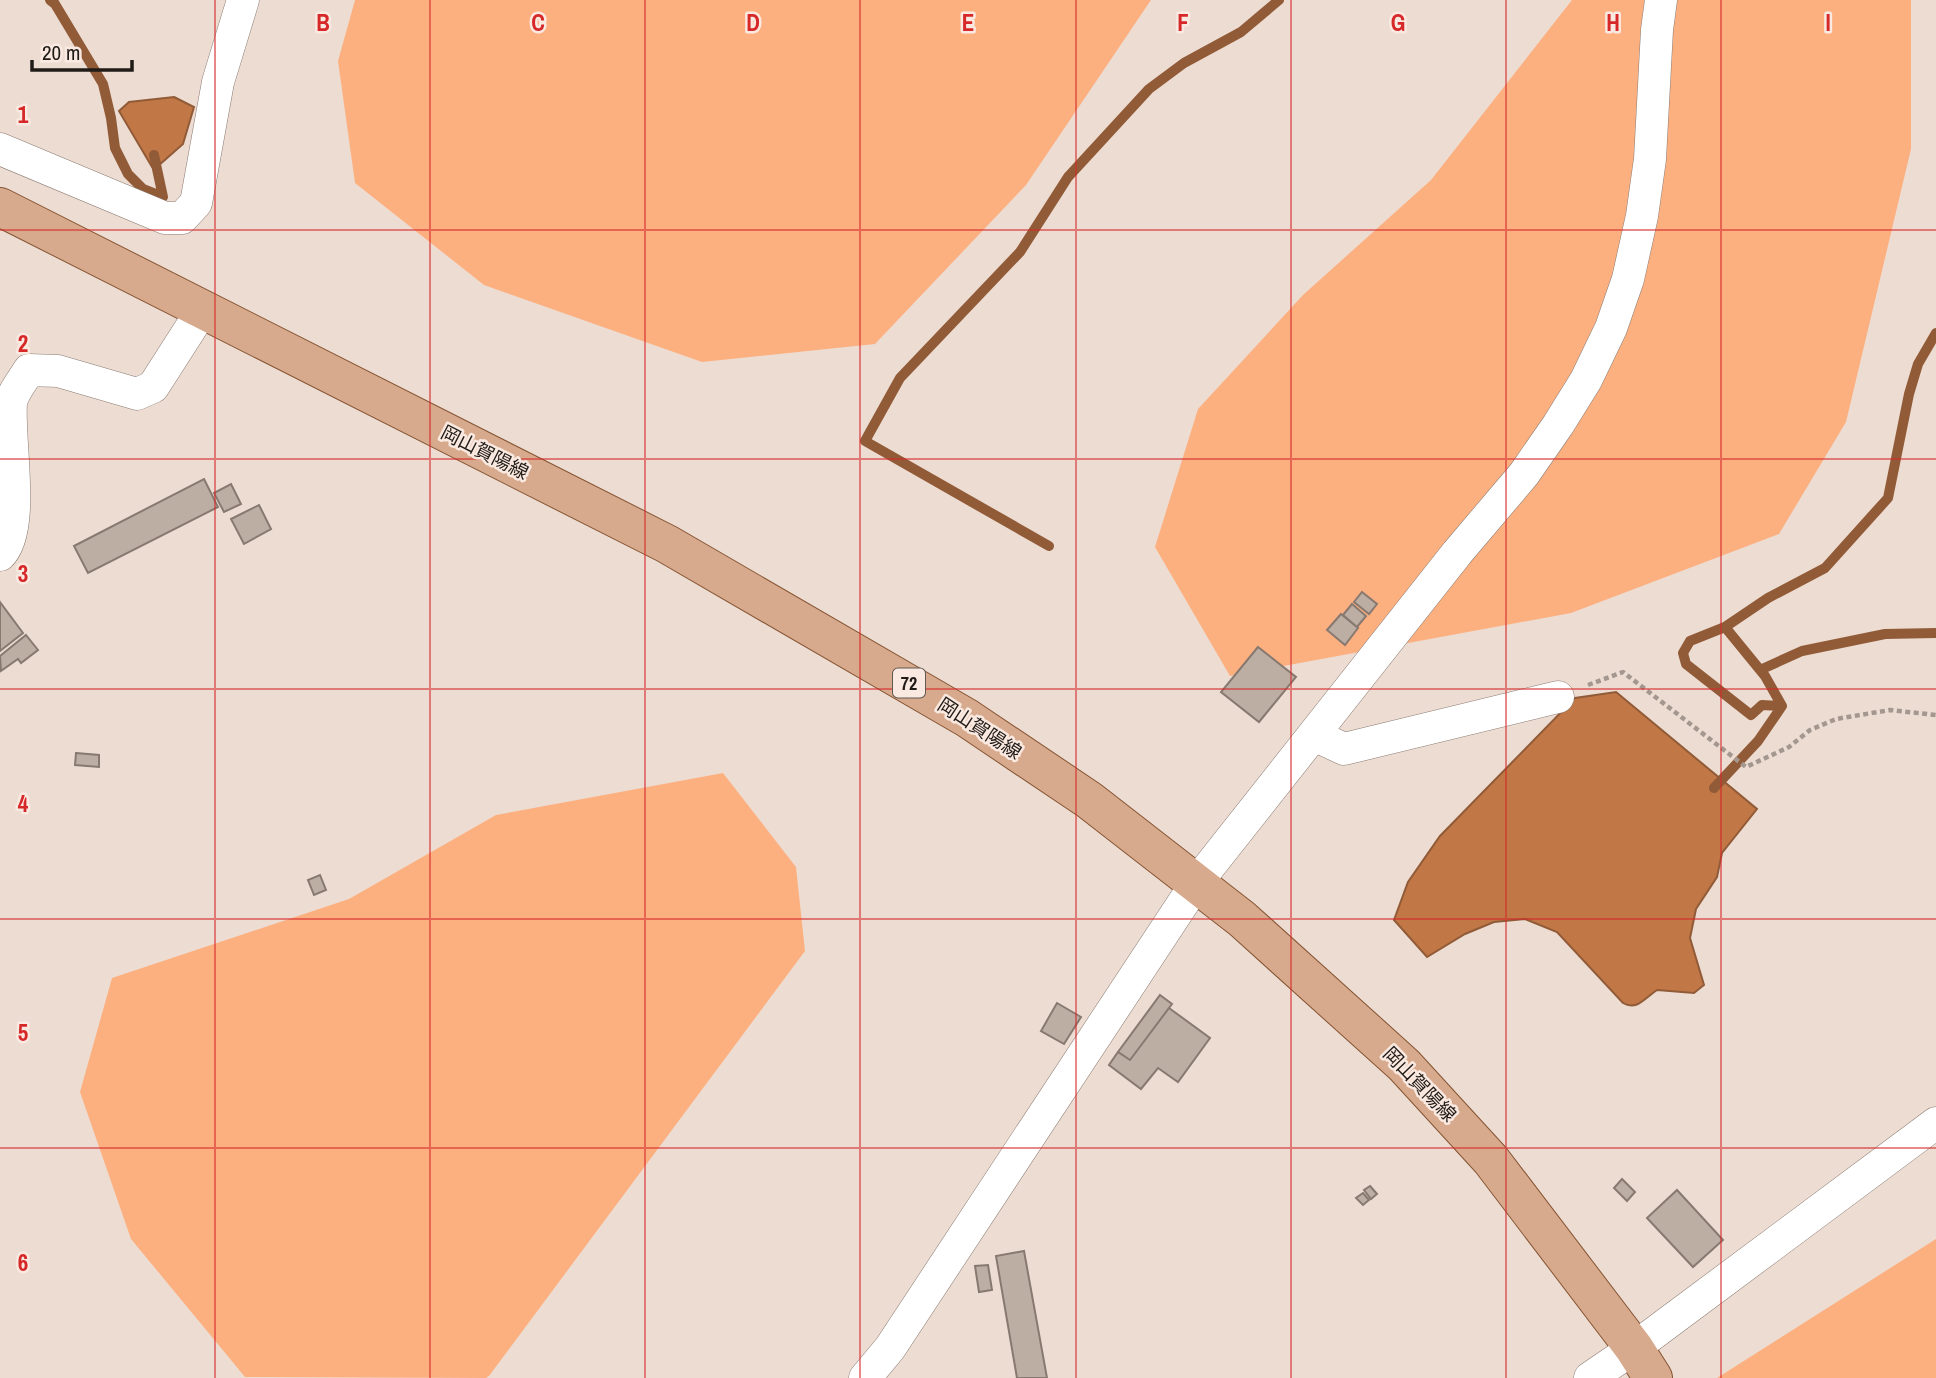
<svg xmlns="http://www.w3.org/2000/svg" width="1936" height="1378" font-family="'Archivo Narrow','Noto Sans JP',sans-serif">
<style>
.green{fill:#fcb080}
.water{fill:#c17746;stroke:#915b38;stroke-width:2}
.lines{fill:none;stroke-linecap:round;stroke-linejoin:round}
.stream{stroke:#915b38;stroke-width:10}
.building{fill:#bdaea4;stroke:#887970;stroke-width:2}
.minor-casing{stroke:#8b7c73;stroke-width:33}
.major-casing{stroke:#855432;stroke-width:40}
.path{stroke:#a4978f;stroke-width:4.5;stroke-dasharray:5 3.5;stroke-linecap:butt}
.minor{stroke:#fff;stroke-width:32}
.major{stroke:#d7aa8d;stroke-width:38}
.grid{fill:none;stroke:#d62828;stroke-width:2;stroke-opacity:0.55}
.labels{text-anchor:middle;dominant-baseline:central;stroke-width:5;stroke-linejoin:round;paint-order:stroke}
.shield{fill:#fae9e0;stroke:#615953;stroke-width:2}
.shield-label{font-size:18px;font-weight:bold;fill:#201b17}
.street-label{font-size:19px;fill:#201b17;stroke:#fae9e0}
.grid-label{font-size:23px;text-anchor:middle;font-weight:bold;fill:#d62828;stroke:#fae9e0;stroke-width:5;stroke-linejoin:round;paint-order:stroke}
</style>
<rect width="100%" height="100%" fill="#eddcd2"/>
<path class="green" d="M355,0H1151L1026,185L875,344L702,362L484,285L355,183L338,61Z
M1572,0H1911V149L1846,422L1779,534L1571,613L1230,676L1155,547L1198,409L1303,295L1431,180Z
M723,773L796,867L805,951L489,1376L486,1378L245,1377L131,1239L80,1092L112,978L349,899L496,815Z
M1936,1239V1378H1717Z"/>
<path class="water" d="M174,97L194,107L183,144L158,166L152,167L119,111L129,102Z
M1616,692L1757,809L1722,853L1717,877L1696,909L1690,938L1704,985L1694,993L1657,990C1645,998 1637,1011 1623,1003L1557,932L1525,919L1494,922L1465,934L1427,957L1394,920L1408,882L1440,836L1575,698Z"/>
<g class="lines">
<path class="stream" d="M50,0L55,4L103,84L111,118L115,148L128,174L143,189L163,197L154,155
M1049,546L865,441L900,378L1020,252L1068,177L1149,89L1184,63L1241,32L1279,0
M1725,627L1765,676L1782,706
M1760,670L1802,651L1885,634L1936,633
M1714,788L1758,741L1782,706L1762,705L1751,715L1686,664L1683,653L1690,641L1725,627L1768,598L1825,568L1888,498L1909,394L1918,364L1936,333"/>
</g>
<path class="building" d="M204,479L218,507L88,573L74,546Z
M231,484L241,504L224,512L214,493Z
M259,505L271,529L244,544L231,519Z
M1362,592L1377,604L1369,614L1354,602Z
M0,602L23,633L0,651Z
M1352,604L1366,616L1357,627L1343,615Z
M1341,614L1358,628L1345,645L1327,630Z
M26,635L38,650L21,663L18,659L1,671L0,656Z
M1258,647L1296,677L1259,722L1221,692Z
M76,753L99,755V767L75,765Z
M320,875L326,890L314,895L308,880Z
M1160,995L1172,1004L1130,1060L1118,1052Z
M1057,1003L1081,1017L1064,1044L1041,1031Z
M1169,1008L1210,1038L1178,1082L1158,1068L1141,1089L1109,1065L1118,1052L1130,1060Z
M1622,1179L1635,1192L1627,1201L1614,1188Z
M1370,1186L1377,1194L1371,1199L1364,1190Z
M1677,1190L1723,1240L1693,1267L1647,1218Z
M1363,1193L1369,1200L1363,1205L1356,1198Z
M1024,1251L1047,1378H1017L996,1256Z
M988,1265L992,1290L979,1292L975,1266Z"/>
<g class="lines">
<defs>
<path id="minor" d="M0,149L165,218H182L196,203L218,82L243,0
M0,555C26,530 8,440 11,404C12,393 23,380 29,370L58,371L137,394L153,387L203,309
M1314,735L1344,749L1558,697
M865,1378L890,1348L1197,882L1457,553L1524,474L1558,425L1586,380L1611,328L1628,279L1642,216L1650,159L1657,30L1661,0
M1590,1378L1634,1348L1936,1123"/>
<path id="major" d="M0,207L667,544L967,718L1089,800L1242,919L1404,1065L1491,1160L1634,1348L1653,1378"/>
</defs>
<use href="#minor" class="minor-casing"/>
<use href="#major" class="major-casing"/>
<path class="path" d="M1588,685L1623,672L1746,767L1789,747L1810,730L1836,719L1890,710L1936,715"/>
<use href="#minor" class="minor"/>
<use href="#major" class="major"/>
</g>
<path class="grid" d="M215,0V1378M430,0V1378M645,0V1378M860,0V1378M1076,0V1378M1291,0V1378M1506,0V1378M1721,0V1378M0,230H1936M0,459H1936M0,689H1936M0,919H1936M0,1148H1936"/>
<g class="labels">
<rect class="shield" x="893" y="668.5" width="32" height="29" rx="5"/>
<g class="shield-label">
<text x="909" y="683">72</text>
</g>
<g class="street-label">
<text transform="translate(485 452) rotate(27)">岡山賀陽線</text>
<text transform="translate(980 728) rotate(33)">岡山賀陽線</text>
<text transform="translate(1420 1084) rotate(46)">岡山賀陽線</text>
</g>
</g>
<g class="grid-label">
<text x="323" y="31">B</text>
<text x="538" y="31">C</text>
<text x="753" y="31">D</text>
<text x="968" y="31">E</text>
<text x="1183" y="31">F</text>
<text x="1398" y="31">G</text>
<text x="1613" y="31">H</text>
<text x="1828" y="31">I</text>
<text x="23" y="123">1</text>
<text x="23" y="352">2</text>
<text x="23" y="582">3</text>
<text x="23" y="812">4</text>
<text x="23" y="1041">5</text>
<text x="23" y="1271">6</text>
</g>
<path d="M32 60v10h100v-10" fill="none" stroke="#201b17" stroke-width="3.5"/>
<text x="42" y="60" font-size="21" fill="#201b17" stroke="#fae9e0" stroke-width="5" paint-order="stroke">20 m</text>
</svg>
